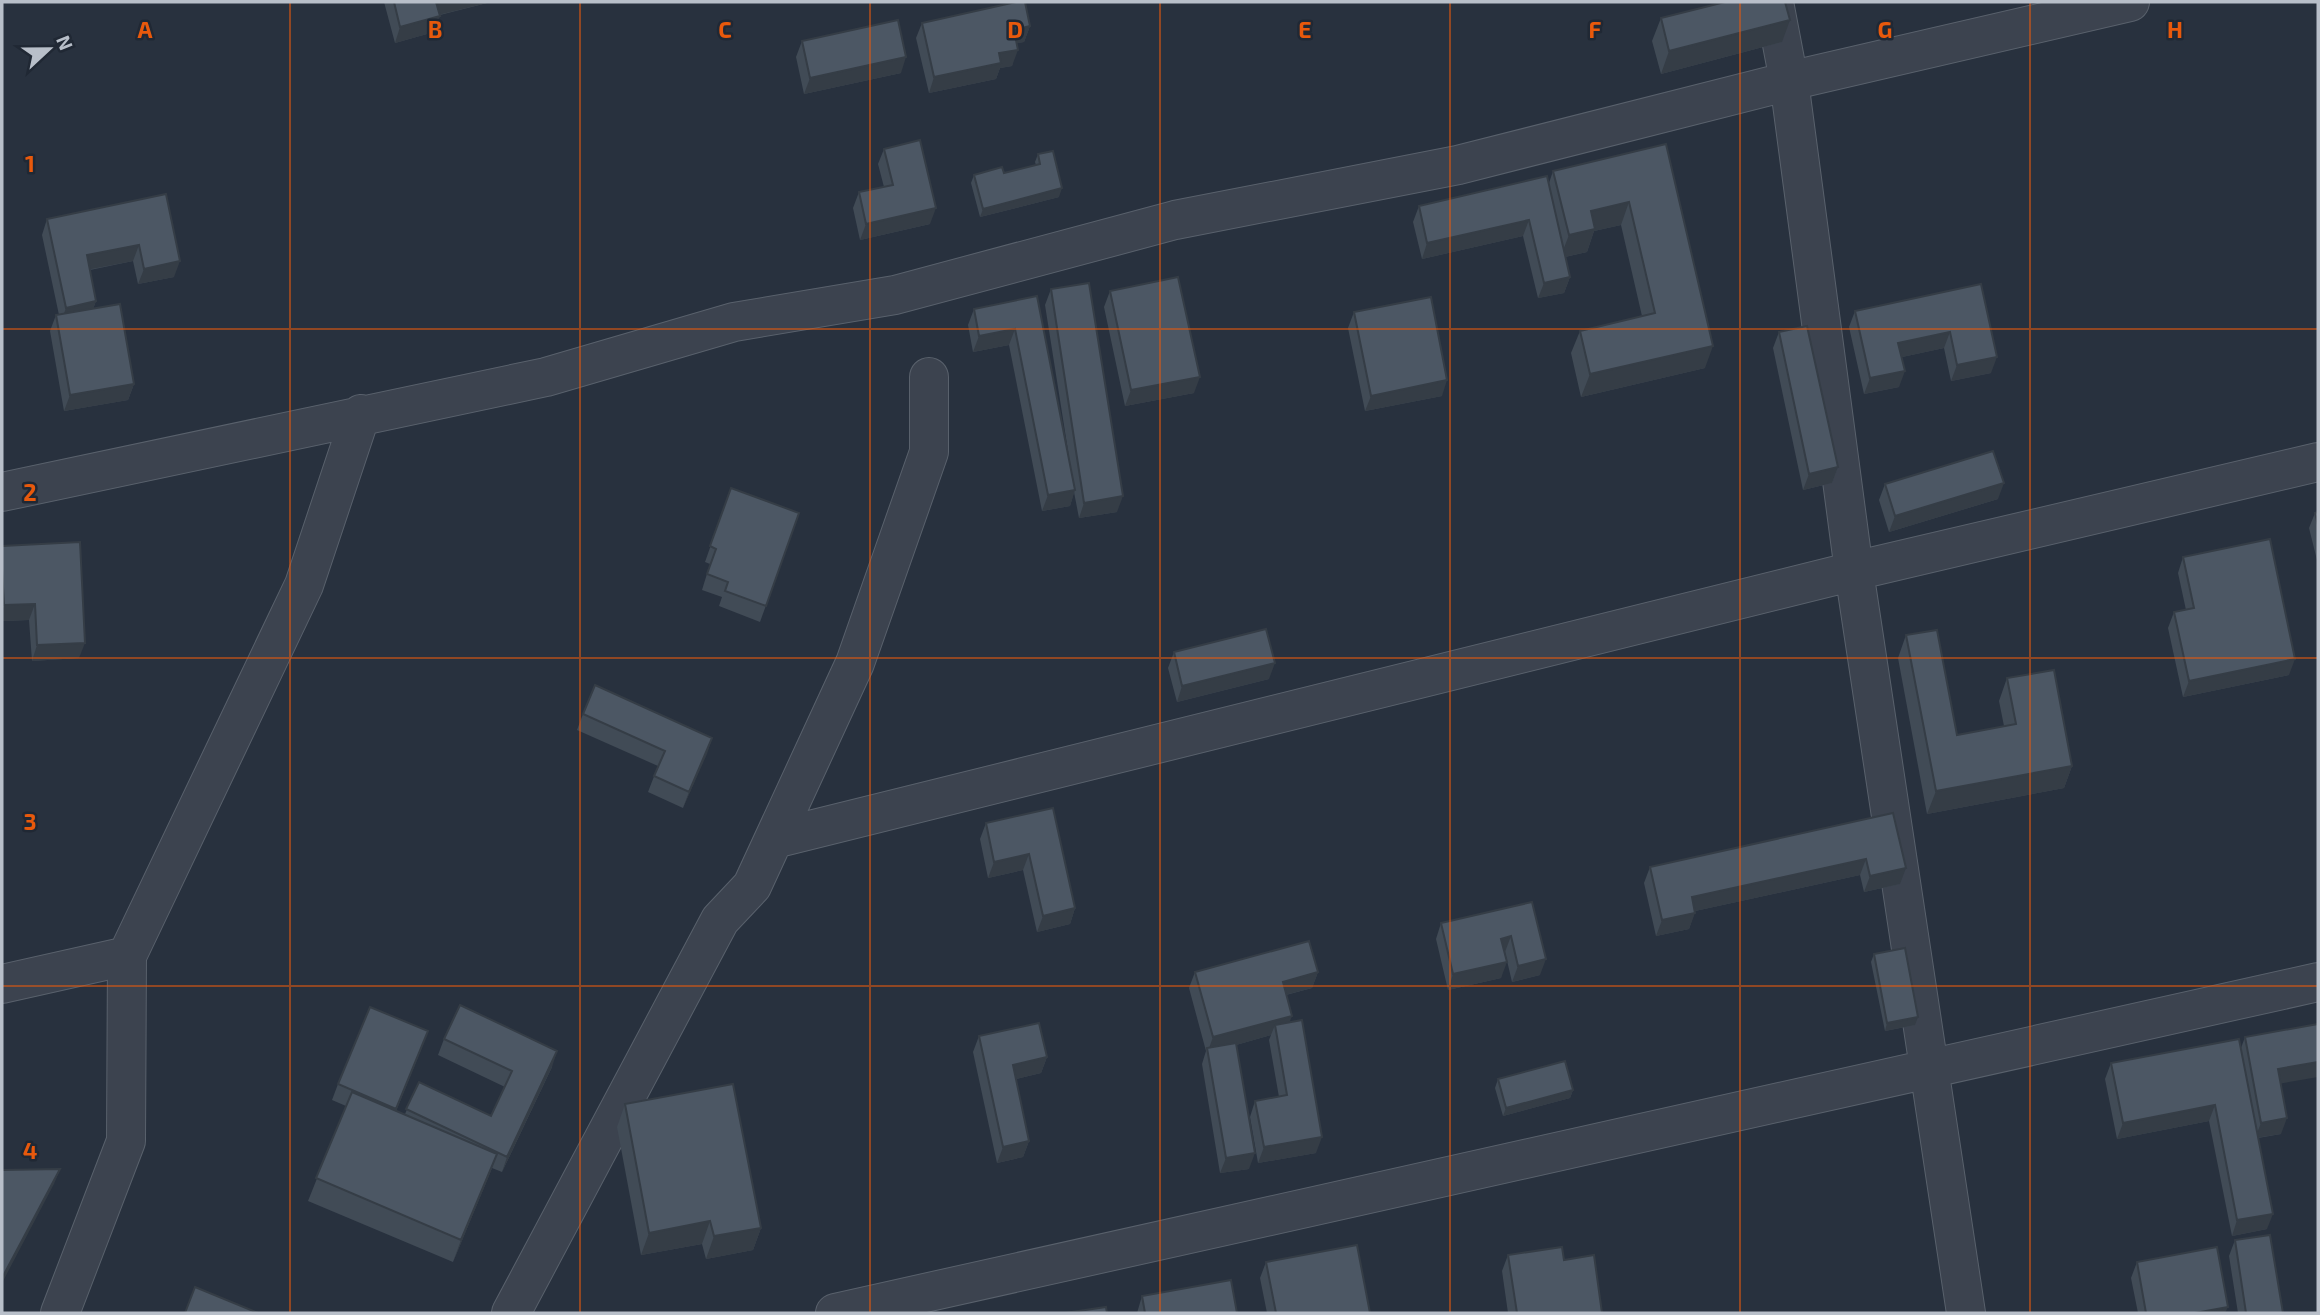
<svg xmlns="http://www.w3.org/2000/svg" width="2320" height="1315" font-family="'Exo 2',sans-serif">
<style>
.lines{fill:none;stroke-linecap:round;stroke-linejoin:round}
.street-casing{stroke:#59616c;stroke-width:40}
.street{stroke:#3c434f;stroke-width:38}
.wall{fill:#414b56}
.shaded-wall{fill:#353d46}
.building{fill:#4c5764;stroke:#353d46;stroke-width:2}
.grid{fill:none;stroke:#e8590c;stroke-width:2;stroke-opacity:0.55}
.grid-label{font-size:23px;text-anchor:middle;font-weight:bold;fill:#e8590c;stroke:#202834;stroke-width:5;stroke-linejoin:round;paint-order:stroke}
</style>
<rect width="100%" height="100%" fill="#28313e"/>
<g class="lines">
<defs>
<path id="street" d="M1774,2L1789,81L1854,571L1966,1313
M2,492L546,377L734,322L895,295L1175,220L1458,165L1789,81L2130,2
M774,839L1854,571L2318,462
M2,984L127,956
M60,1313L126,1141L127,956L304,585L361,414
M511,1313L720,920L752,886L855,663L929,452V377
M835,1313L2318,982"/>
</defs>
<use href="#street" class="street-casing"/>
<use href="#street" class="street"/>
</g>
<path class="wall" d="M384,2H491L440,15L434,32L395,43Z
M1661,18L1782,42L1661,74L1652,41Z
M922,23L1030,26L1024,42L1017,43L1012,66L1000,68L996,79L929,93L916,38Z
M802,41L901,73L804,94L796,57Z
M1666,144L1705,368L1581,397L1571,353L1580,331L1642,316L1621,225L1594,231L1587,252L1565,257L1570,277L1564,293L1538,298L1523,236L1422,259L1413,222L1419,206L1549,183L1553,171Z
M884,149L930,224L860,240L853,208L859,192L884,187L878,164Z
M1038,154L1059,197L980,217L971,183L974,175L1004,173L1036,165L1035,162Z
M166,194L174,277L138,284L133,261L90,270L96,301L93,309L134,384L128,400L64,411L50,331L56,315H59L42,235L47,219Z
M1981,284L1991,373L1951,381L1944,348L1902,357L1899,387L1864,394L1849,327L1855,311Z
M1051,289L1117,512L1079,518L1074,492L1070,506L1042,511L1009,345L973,352L968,325L974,309L1037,296L1069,457L1045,305Z
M1110,291L1194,393L1125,406L1104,307Z
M1354,312L1442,396L1365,411L1348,328Z
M1779,332L1838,467L1832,483L1803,490L1773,348Z
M1885,484L1998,499L1889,532L1879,500Z
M731,488L799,513L760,622L719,606L722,597L702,590L710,564L705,562Z
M2318,512V564L2309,528L2315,513Z
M2,546L79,658L32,661L29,620L2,621Z
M2183,557L2289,675L2183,697L2168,628L2174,612L2186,610L2178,573Z
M1906,635L1957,735L2004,726L1999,701L2007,678L2072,766L2064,788L1927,814L1898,658Z
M1174,652L1269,679L1177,702L1168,668Z
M583,714L712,738L683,808L648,792L658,766L577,730Z
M1053,808L1075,908L1070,924L1037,932L1023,870L988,878L980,839L986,823Z
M1893,813L1900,884L1864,892L1860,875L1695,911L1689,929L1656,936L1644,883L1650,867Z
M1532,902L1540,975L1512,982L1505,952L1501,978L1448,990L1436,939L1441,923Z
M1874,954L1915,1025L1885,1031L1871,962Z
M1195,972H1318L1312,988L1286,995L1289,1022L1316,1153L1258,1163L1250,1117L1255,1101L1279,1097L1269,1040L1271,1035L1236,1045L1249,1169L1220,1173L1202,1064L1206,1051L1189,988Z
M979,1036L1047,1057L1041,1073L1016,1079L1029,1141L1023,1157L997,1163L973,1052Z
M2245,1037L2280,1084L2281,1134L2258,1138L2267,1229L2232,1236L2209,1121L2117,1139L2105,1079L2111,1063L2241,1048Z
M444,1039L552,1067L502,1172L492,1168L453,1262L308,1201L346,1106L332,1100L338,1084L422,1047L396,1111L405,1114L419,1082L491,1116L505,1087L438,1055Z
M1498,1079L1573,1090L1570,1098L1503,1116L1495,1088Z
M625,1104L761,1228L753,1250L706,1259L702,1244L641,1255L617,1127Z
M2235,1240L2283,1313H2238L2229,1256Z
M1508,1255L1564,1260L1602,1313H1508L1502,1271Z
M1266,1262L1370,1313H1267L1260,1278Z
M2137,1262L2225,1313H2138L2131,1278Z
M1142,1296L1237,1313H1137Z"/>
<path class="shaded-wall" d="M436,2H491L430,17Z
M440,16L434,32L395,43L400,27Z
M1790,20L1782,42L1661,74L1669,51Z
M1030,26L1024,42L1008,45L1014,30Z
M1018,50L1012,66L1000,68L996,79L929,93L934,77L999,53Z
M906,57L901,73L804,94L810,78Z
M1062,188L1059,197L980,217L983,209Z
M1629,202L1621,225L1594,231L1587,252L1560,258L1569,235L1591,211Z
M936,208L930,224L860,240L866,224Z
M1529,220L1523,236L1422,259L1427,243Z
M139,245L133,261L81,271L87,255Z
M180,261L174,277L138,284L144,269Z
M1570,277L1564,293L1538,298L1544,283Z
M96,301L90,317L60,324L66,308Z
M1015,329L1009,345L973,352L979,336Z
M1950,332L1944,348L1893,359L1898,343Z
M1713,346L1705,368L1581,397L1590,374Z
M1997,357L1991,373L1951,381L1957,365Z
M1905,371L1899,387L1864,394L1870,378Z
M1200,377L1194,393L1125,406L1131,390Z
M1447,380L1442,396L1365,411L1371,396Z
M134,384L128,400L64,411L70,395Z
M1838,467L1832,483L1803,490L1809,474Z
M2004,483L1998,499L1889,532L1895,516Z
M1075,490L1070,506L1042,511L1048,495Z
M1123,496L1117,512L1079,518L1084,503Z
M35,604L29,620L2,621V612L4,605Z
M85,643L79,658L32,661L37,645Z
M2295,659L2289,675L2183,697L2189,681Z
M1275,663L1269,679L1177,702L1182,686Z
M712,738L707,754L683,808L689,792Z
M2072,766L2064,788L1927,814L1936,791Z
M1029,854L1023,870L988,878L994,862Z
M1866,859L1860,875L1686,913L1692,897Z
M1906,868L1900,884L1864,892L1870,876Z
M1075,908L1070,924L1037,932L1043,916Z
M1695,913L1689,929L1656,936L1662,920Z
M1511,936L1505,952L1495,955L1501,939Z
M1546,959L1540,975L1512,982L1518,966Z
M1507,962L1501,978L1448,990L1453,974Z
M1318,972L1312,988L1277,997L1283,982Z
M1292,1016L1286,1031L1275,1025L1271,1035L1208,1053V1051L1213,1037Z
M1918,1017L1915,1025L1885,1031L1887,1023Z
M557,1051L552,1067L502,1172L507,1157Z
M1047,1057L1041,1073L1007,1081L1013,1065Z
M2318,1062V1077L2272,1085L2278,1069Z
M1573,1090L1570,1098L1503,1116L1506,1108Z
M2215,1105L2209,1121L2117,1139L2123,1123Z
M2287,1118L2281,1134L2255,1138L2261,1123Z
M1322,1137L1316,1153L1258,1163L1264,1147Z
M1029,1141L1023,1157L997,1163L1003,1147Z
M1255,1153L1249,1169L1220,1173L1226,1158Z
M497,1154L489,1176L453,1262L461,1240Z
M60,1169L54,1184L2,1283V1278Z
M2273,1214L2267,1229L2232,1236L2237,1220Z
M710,1221L702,1244L641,1255L649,1233Z
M761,1228L753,1250L706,1259L714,1236Z
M2228,1307L2225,1313H2195Z"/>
<path class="building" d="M394,2H436L440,16L400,27Z
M1016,2H1025L1030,26L1014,30L1018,50L999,53L1001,63L934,77L922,23Z
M1725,2H1785L1790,20L1669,51L1661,18Z
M898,20L906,57L810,78L802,41Z
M920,140L936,208L866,224L859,192L893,185L884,149Z
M1666,144L1713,346L1590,374L1580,331L1655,313L1629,202L1591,211L1595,229L1569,235L1553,171Z
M1053,151L1062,188L983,209L974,175L1002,167L1004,173L1040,164L1038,154Z
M1547,176L1570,277L1544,283L1529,220L1427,243L1419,206Z
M166,194L180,261L144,269L139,245L87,255L96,301L66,308L47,219Z
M1178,277L1200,377L1131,390L1110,291Z
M1089,283L1123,496L1084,503L1051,289Z
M1981,284L1997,357L1957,365L1950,332L1898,343L1905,371L1870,378L1855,311Z
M1037,296L1075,490L1048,495L1015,329L979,336L974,309Z
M1431,297L1447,380L1371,396L1354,312Z
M120,304L134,384L70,395L56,315Z
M1807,326L1838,467L1809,474L1779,332Z
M1993,451L2004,483L1895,516L1885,484Z
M731,488L799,513L766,606L725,591L728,582L707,574L716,549L710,546Z
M2318,512V525L2315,513Z
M2270,539L2295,659L2189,681L2174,612L2194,608L2183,557Z
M80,542L85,643L37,645L35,604L4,605L2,569V546Z
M1266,629L1275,663L1182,686L1174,652Z
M1937,630L1957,735L2016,724L2007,678L2054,670L2072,766L1936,791L1906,635Z
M595,685L712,738L689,792L654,776L665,751L583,714Z
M1053,808L1075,908L1043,916L1029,854L994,862L986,823Z
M1893,813L1906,868L1870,876L1866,859L1692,897L1695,913L1662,920L1650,867Z
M1532,902L1546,959L1518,966L1511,936L1501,939L1507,962L1453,974L1441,923Z
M1309,941L1318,972L1283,982L1292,1016L1213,1037L1195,972Z
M1905,948L1918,1017L1887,1023L1874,954Z
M460,1005L557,1051L507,1157L406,1109L419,1082L491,1116L512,1071L444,1039Z
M370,1007L428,1031L396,1109L338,1084Z
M1302,1020L1322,1137L1264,1147L1255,1101L1287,1095L1275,1025Z
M1039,1023L1047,1057L1013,1065L1029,1141L1003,1147L979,1036Z
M2318,1024V1062L2278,1069L2287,1118L2261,1123L2245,1037Z
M2239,1039L2273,1214L2237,1220L2215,1105L2123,1123L2111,1063Z
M1236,1043L1255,1153L1226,1158L1207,1048Z
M1565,1061L1573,1090L1506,1108L1498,1079Z
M733,1084L761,1228L714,1236L710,1221L649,1233L625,1104Z
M352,1092L497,1154L461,1240L316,1178Z
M60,1169L2,1278V1170Z
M2270,1235L2283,1313H2246L2235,1240Z
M1357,1245L1370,1313H1276L1266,1262Z
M1562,1247L1564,1260L1594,1255L1602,1313H1517L1508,1255Z
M2217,1247L2228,1307L2195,1313H2146L2137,1262Z
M1231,1280L1237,1313H1145L1142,1296Z
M195,1287L258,1313H185Z
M1106,1307L1107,1313H1065Z"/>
<path class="grid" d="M290,2V1313M580,2V1313M870,2V1313M1160,2V1313M1450,2V1313M1740,2V1313M2030,2V1313M2,329H2318M2,658H2318M2,986H2318"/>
<g class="grid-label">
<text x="145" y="38">A</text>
<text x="435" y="38">B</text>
<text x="725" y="38">C</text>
<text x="1015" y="38">D</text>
<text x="1305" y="38">E</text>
<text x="1595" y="38">F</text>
<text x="1885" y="38">G</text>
<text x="2175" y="38">H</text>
<text x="30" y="172">1</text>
<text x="30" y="501">2</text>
<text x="30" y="830">3</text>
<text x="30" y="1159">4</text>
</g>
<rect width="2320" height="1315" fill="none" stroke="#b8bfc9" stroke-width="7"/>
<g transform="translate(49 49) rotate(68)" stroke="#202834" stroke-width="5" paint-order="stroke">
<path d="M0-5L12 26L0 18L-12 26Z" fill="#b8bfc9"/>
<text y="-10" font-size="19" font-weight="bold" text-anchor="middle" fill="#b8bfc9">N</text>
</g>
</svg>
